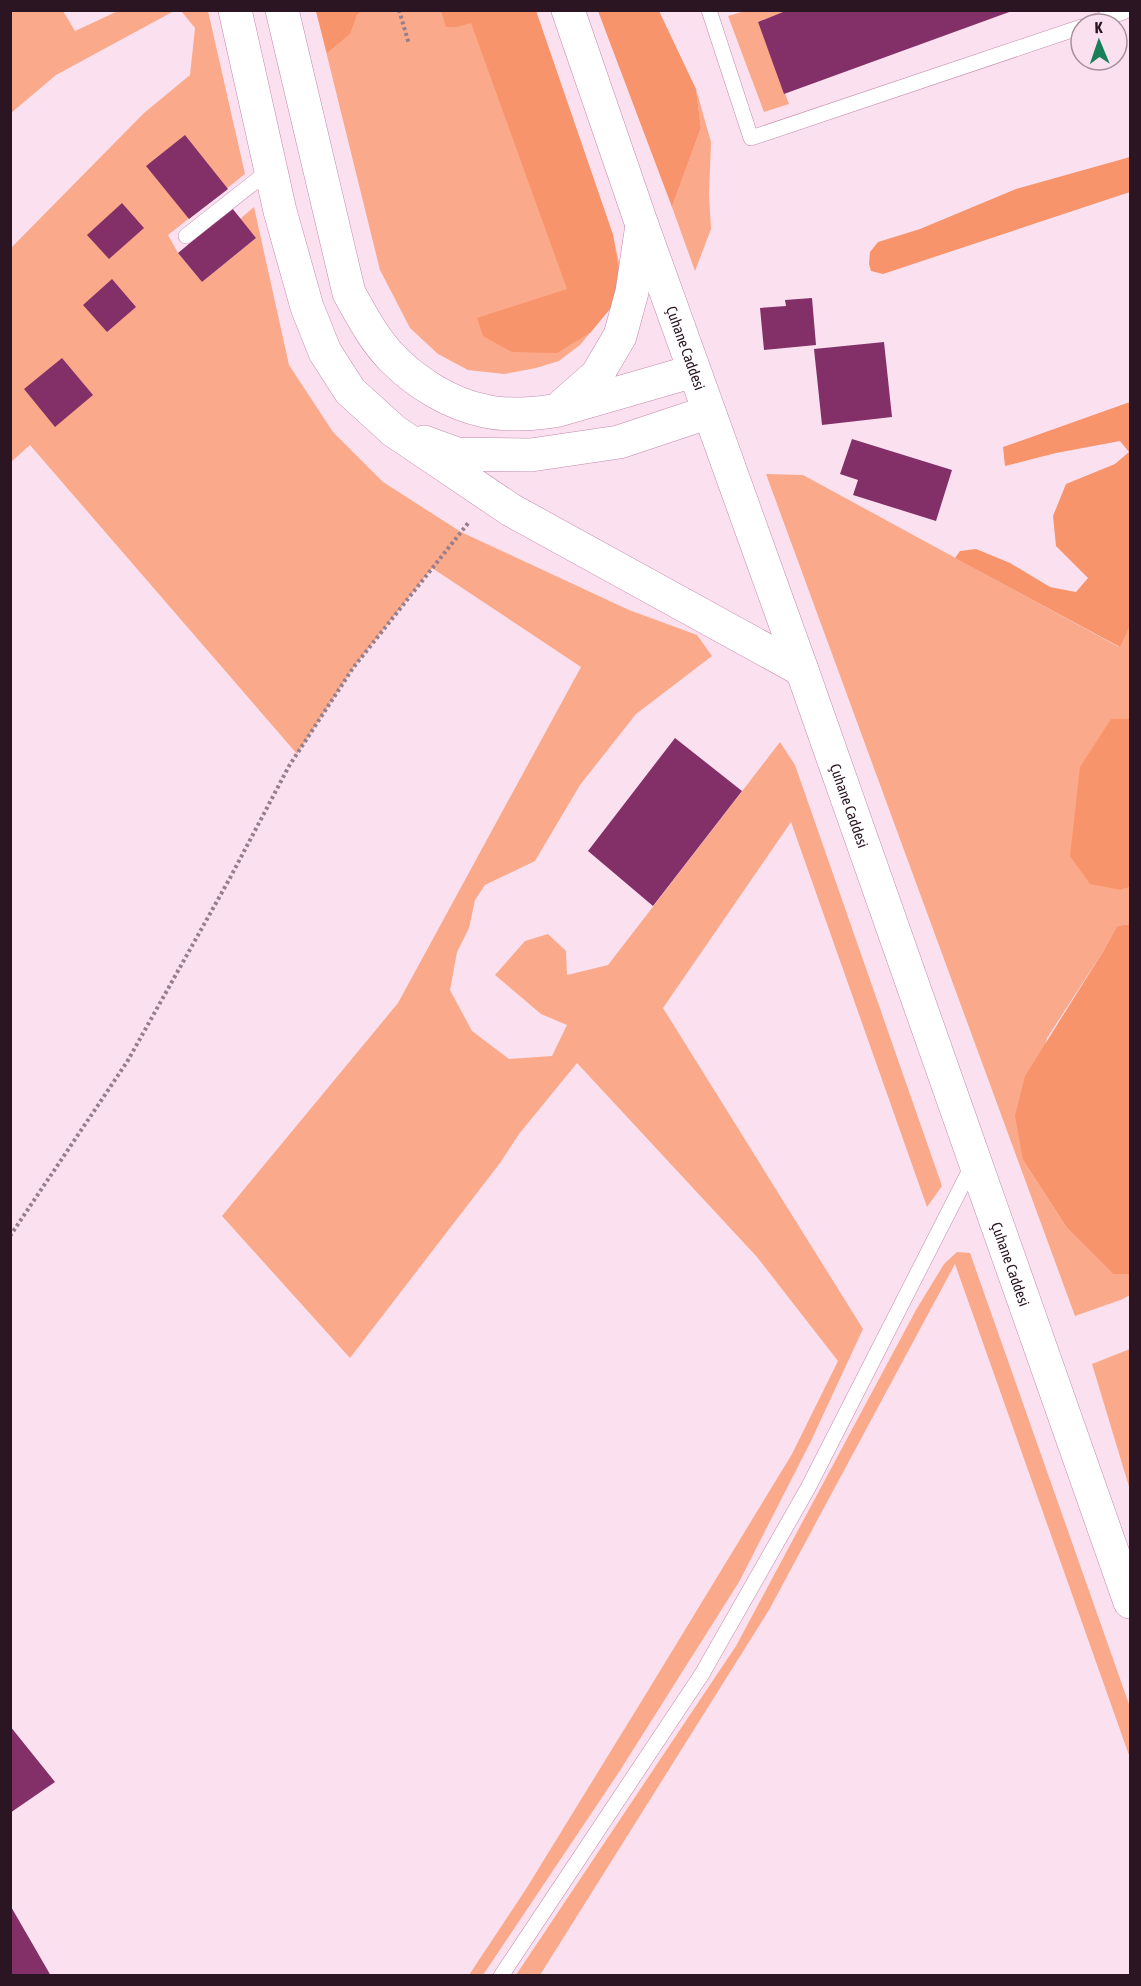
<svg xmlns="http://www.w3.org/2000/svg" width="1141" height="1986" font-family="'Asap Condensed',sans-serif">
<style>
.green{fill:#faaa8a}
.forest{fill:#f8946b}
.building{fill:#833068}
.lines{fill:none;stroke-linecap:round;stroke-linejoin:round}
.lane-casing{stroke:#c489ac;stroke-width:16}
.secondary-casing{stroke:#c489ac;stroke-width:34}
.primary-casing{stroke:#c489ac;stroke-width:34}
.path{stroke:#967e8d;stroke-width:4;stroke-dasharray:3 3;stroke-linecap:butt}
.lane{stroke:#fff;stroke-width:15}
.secondary{stroke:#fff;stroke-width:33}
.primary{stroke:#fff;stroke-width:33}
.labels{text-anchor:middle;dominant-baseline:central;stroke-width:6;stroke-linejoin:round;paint-order:stroke}
.street-label{font-size:15px;fill:#2b1523;stroke:#fbe1f0}
</style>
<rect width="100%" height="100%" fill="#fbe1f0"/>
<path class="green" d="M11,10L63,11L75,31L118,11H174L56,75L11,113Z
M181,11H208L245,174L168,235L178,253L202,282L256,238L240,219L254,207L289,365L333,432L383,482L461,532L629,610L697,635L712,656L636,714L580,785L535,861L485,885L475,900L469,928L457,952L450,990L472,1031L509,1059L552,1056L567,1025L541,1014L495,975L525,941L548,934L566,951L567,975L608,965L780,742L795,765L942,1186L927,1207L791,822L663,1008L863,1329L811,1441L739,1582L619,1772L483,1975H469L526,1889L649,1689L792,1454L838,1361L757,1257L577,1063L519,1134L500,1163L350,1358L222,1216L398,1003L581,667L432,568L353,668L297,754L30,445L11,462V248L144,113L190,75L195,28Z
M316,11H536L613,235L619,263L618,299L580,345L559,361L536,368L504,374L468,370L438,354L410,328L380,270Z
M745,11H788L758,22L789,104L764,112L728,16Z
M696,89L711,142L709,195L711,229L695,271L672,207L701,128Z
M766,474L803,475L1119,647L1130,626V832L1121,890L1130,887V924L1117,926L1104,950L1047,1038L1023,1160L1067,1228L1113,1274H1130V1295L1123,1299L1075,1316Z
M957,1252L970,1253L1130,1707V1758L955,1264L769,1610L540,1975H516L736,1646L916,1310L944,1264Z
M1130,1349V1490L1092,1364Z"/>
<path class="forest" d="M316,11V10L361,11L357,15L350,34L327,53Z
M441,11H536L613,235L621,284L618,299L591,332L557,353L512,352L483,336L477,318L567,289L471,23L457,27H446Z
M598,11H659L696,89L701,128L672,207Z
M1130,157V192L883,274L871,271L869,264L870,252L878,242L920,229L1016,189Z
M1130,402V626L1120,647L955,558L960,551L976,549L1010,563L1050,587L1076,592L1088,578L1056,546L1053,516L1066,484L1115,464L1129,452L1120,441L1056,453L1005,466L1003,447Z
M1111,719H1130V887L1121,890L1090,884L1070,856L1080,767Z
M1130,924V1274H1113L1067,1228L1023,1160L1015,1116L1025,1076L1104,950L1117,926Z"/>
<path class="building" d="M788,10H1012V11L784,94L758,22Z
M185,135L228,189L189,219L146,166Z
M122,203L144,228L109,259L87,235Z
M232,208L256,238L202,282L178,253Z
M112,279L136,307L107,332L83,305Z
M812,298L816,345L764,350L760,308L786,306L785,300Z
M884,342L892,417L822,425L814,349Z
M62,358L93,395L55,427L24,389Z
M852,439L952,470L936,521L853,495L858,480L840,474Z
M675,738L742,791L653,906L588,851Z
M10,1726L55,1782L10,1813Z
M10,1905L51,1976H10Z"/>
<g class="lines">
<defs>
<path id="lane" d="M709,10L751,138L1081,27
M1089,24L1129,10
M186,236L271,169
M501,1976L702,1674L808,1488L973,1164"/>
<path id="secondary" d="M235,10L280,211L307,307L325,352L350,391L394,431L511,510L802,670
M282,10L349,293C362,316 374,340 393,359C417,383 450,404 485,411C505,416 538,414 559,410L694,371
M564,404L597,375L620,336L632,292L642,225
M424,442L457,454L531,455L619,442L709,412"/>
<g id="primary">
<path id="s1" d="M568,10L642,225L802,670L1130,1602"/>
</g>
</defs>
<use href="#lane" class="lane-casing"/>
<use href="#secondary" class="secondary-casing"/>
<use href="#primary" class="primary-casing"/>
<path class="path" d="M399,10L409,44
M10,1236L127,1062L230,878L289,766L353,668L469,522"/>
<use href="#lane" class="lane"/>
<use href="#secondary" class="secondary"/>
<use href="#primary" class="primary"/>
</g>
<g class="labels">
<g class="street-label">
<text stroke="none"><textPath href="#s1" startOffset="358">Çuhane Caddesi</textPath></text>
<text stroke="none"><textPath href="#s1" startOffset="844">Çuhane Caddesi</textPath></text>
<text stroke="none"><textPath href="#s1" startOffset="1330">Çuhane Caddesi</textPath></text>
</g>
</g>
<rect width="1141" height="1986" fill="none" stroke="#2b1523" stroke-width="24"/>
<g transform="translate(1099 42) rotate(358)"><circle r="28" fill="#fbe1f0" stroke="#a88f9e" stroke-width="1.5"/>
<path d="M0-4.5L10 22L0 15L-10 22Z" fill="#187f59"/>
<text y="-9" font-size="16" font-weight="bold" text-anchor="middle" fill="#2b1523">K</text>
</g>
</svg>
